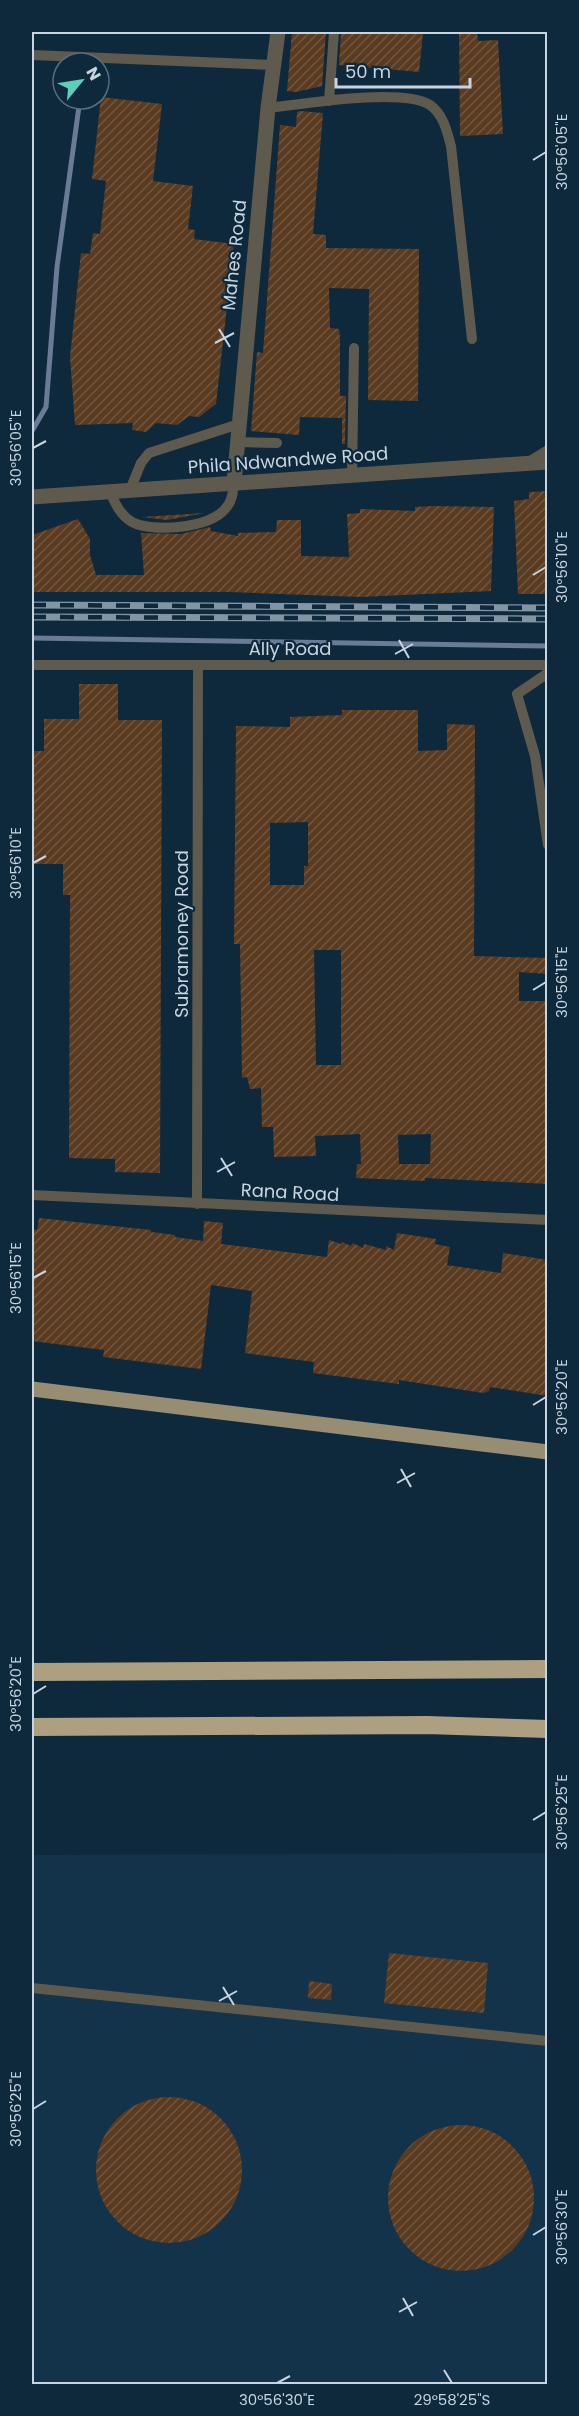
<svg xmlns="http://www.w3.org/2000/svg" width="579" height="2416" font-family="Poppins,sans-serif">
<style>
.built{fill:#12334a}
.lines{fill:none;stroke-linecap:round;stroke-linejoin:round}
.stream{stroke:#6a7b96;stroke-width:5}
.building{fill:url(#building-hatch);fill-rule:evenodd}
.service{stroke:#5e5a4d;stroke-width:10}
.minor{stroke:#5e5a4d;stroke-width:15}
.tertiary{stroke:#5e5a4d;stroke-width:15}
.primary{stroke:#968d72;stroke-width:15}
.motorway{stroke:#aca080;stroke-width:18}
.rail-casing{stroke:#8295a4;stroke-width:7}
.rail{stroke:#0f293c;stroke-width:4.5;stroke-dasharray:14;stroke-linecap:butt}
.ticks{fill:none;stroke:#c6d5e1;stroke-width:2}
.labels{text-anchor:middle;dominant-baseline:central;stroke-width:4.5;stroke-linejoin:round;paint-order:stroke}
.street-label{font-size:18px;fill:#c6d5e1;stroke:#0f293c}
.neatline{fill:none;stroke:#c6d5e1;stroke-width:2}
.ticks-label{font-size:15px;text-anchor:middle;fill:#c6d5e1}
</style>
<defs>
<pattern id="building-hatch" width="6" height="6" patternUnits="userSpaceOnUse" patternTransform="scale(1.5)"><rect width="6" height="6" fill="#5a3b20"/><path d="M-1 1l2-2M0 6l6-6M5 7l2-2" fill="none" stroke="#705640"/></pattern>
</defs>
<rect width="100%" height="100%" fill="#0f293c"/>
<path class="built" d="M547,1853V2384H32V1855Z"/>
<g class="lines">
<path class="stream" d="M32,431L46,407L57,267L80,99
M32,638L548,646"/>
</g>
<path class="building" d="M292,32H326L322,86L296,92L287,91Z
M341,32H423L419,72L339,65Z
M477,32L478,41L498,40L503,134L460,136L459,34Z
M101,97L162,104L153,181L193,186L188,229L195,230L194,239L234,244L216,404L199,417L189,416L177,425L156,423L146,432L132,430L133,423L75,425L70,357L81,253L90,254L93,233L100,234L106,181L92,179Z
M300,111L323,113L313,234L326,235V248L419,249L418,401L368,400L369,289L329,288L330,328L339,329L340,339V396H346L345,444H342V418L300,417L299,435L251,431L257,352L263,353L280,125L296,127L297,112Z
M548,491V594H518L514,501L529,499V492Z
M433,506L494,507L491,591L360,597L229,592H32V535L78,519L90,539V555L96,575H144L141,533L181,534L210,527L211,531L238,536V533L276,532L277,520H301V556L349,557L347,514L360,513V509L415,511V507Z
M205,513L167,520L142,517Z
M79,684H118V720H162L160,1173L115,1172V1159L69,1158L70,895H63V864H32V751H44V719H79Z
M342,710H418V751L447,750V724L475,725L474,956L548,958V974L519,972V1001H548V1184L425,1178V1181L356,1178L357,1164H361L360,1134L315,1136L316,1156L274,1157L273,1127H262L261,1088L250,1089L247,1077L242,1078L240,944H234L236,726L290,727V717L342,715ZM308,822V866H304V885H270V823ZM314,950H341V1065H316ZM431,1134L430,1164H399L398,1135Z
M39,1218L151,1230V1232L175,1235V1237L203,1241L204,1221L223,1223L221,1244L327,1257L329,1240L341,1244L342,1242L351,1246L353,1243L363,1248L364,1244L386,1250V1246L394,1250L397,1233L436,1239L435,1244L450,1247L447,1265L501,1273L503,1253L548,1260V1396L490,1387L489,1391L483,1393L399,1380V1384L313,1373L314,1362L245,1353L252,1291L211,1285L201,1369L103,1357L104,1350L32,1341V1229L37,1230Z
M389,1953L488,1963L484,2013L384,2003Z
M309,1981L332,1984L331,2000L308,1998Z
M96 2170a73 73 0 1 1 146 0a73 73 0 1 1-146 0Z
M388 2198a73 73 0 1 1 146 0a73 73 0 1 1-146 0Z"/>
<g class="lines">
<path class="service" d="M32,55L274,65
M329,101L334,32
M268,108C302,104 403,87 430,105C443,114 447,131 451,146L472,339
M237,442L277,443
M527,463L548,450
M352,476L354,348
M130,490L141,463L149,453L239,424
M110,492C115,503 120,515 132,522C153,533 210,528 225,509C232,502 233,493 234,483
M32,665H548
M548,673L517,694L535,756L548,845
M32,1195L548,1220
M197,1204L198,665
M32,1988L548,2041"/>
<path class="minor" d="M234,483L268,108L278,32"/>
<path class="tertiary" d="M32,497L548,462"/>
<path class="primary" d="M32,1389L548,1452"/>
<path class="motorway" d="M32,1672L548,1669
M32,1727L427,1725L548,1729"/>
<defs>
<path id="rail" d="M32,605L548,608
M32,617L548,619"/>
</defs>
<use href="#rail" class="rail-casing"/>
<use href="#rail" class="rail"/>
</g>
<path class="ticks" d="M533,160L546,152M219,329L230,347M215,343L234,333M33,448L46,441M533,575L546,567M399,640L409,658M395,654L413,644M33,863L46,856M533,990L546,982M221,1158L232,1176M217,1172L235,1162M33,1278L46,1271M533,1405L546,1397M401,1469L411,1487M397,1483L415,1473M33,1694L46,1686M533,1820L546,1812M223,1987L234,2005M219,2001L237,1991M33,2109L46,2101M533,2235L546,2227M403,2298L413,2316M399,2312L417,2302M444,2370L452,2383M277,2383L290,2376"/>
<g class="labels">
<g class="street-label">
<text transform="translate(234 255) rotate(-84)">Mahes Road</text>
<text transform="translate(288 460) rotate(-4)">Phila Ndwandwe Road</text>
<text x="290" y="648">Ally Road</text>
<text transform="translate(181 934) rotate(-90)">Subramoney Road</text>
<text transform="translate(290 1192) rotate(3)">Rana Road</text>
</g>
</g>
<rect width="579" height="2416" fill="none" stroke="#0f293c" stroke-width="66"/>
<g transform="translate(81 81) rotate(60)"><circle r="28" fill="#0f293c" stroke="#586e7e" stroke-width="1.5"/>
<path d="M0-4.5L10 22L0 15L-10 22Z" fill="#5eceb8"/>
<text y="-9" font-size="16" font-weight="bold" text-anchor="middle" fill="#c6d5e1">N</text>
</g>
<path d="M336 78v9h134v-9" fill="none" stroke="#c6d5e1" stroke-width="3"/>
<text x="345" y="78" font-size="18" fill="#c6d5e1" stroke="#0f293c" stroke-width="4.5" paint-order="stroke">50 m</text>
<rect x="33" y="33" width="513" height="2350" class="neatline"/>
<g class="ticks-label">
<text transform="translate(562 152) rotate(-90)" y="5">30°56'05"E</text>
<text transform="translate(16 448) rotate(-90)" y="5">30°56'05"E</text>
<text transform="translate(562 567) rotate(-90)" y="5">30°56'10"E</text>
<text transform="translate(16 863) rotate(-90)" y="5">30°56'10"E</text>
<text transform="translate(562 982) rotate(-90)" y="5">30°56'15"E</text>
<text transform="translate(16 1278) rotate(-90)" y="5">30°56'15"E</text>
<text transform="translate(562 1397) rotate(-90)" y="5">30°56'20"E</text>
<text transform="translate(16 1694) rotate(-90)" y="5">30°56'20"E</text>
<text transform="translate(562 1812) rotate(-90)" y="5">30°56'25"E</text>
<text transform="translate(16 2109) rotate(-90)" y="5">30°56'25"E</text>
<text transform="translate(562 2227) rotate(-90)" y="5">30°56'30"E</text>
<text x="277" y="2405">30°56'30"E</text>
<text x="452" y="2405">29°58'25"S</text>
</g>
</svg>
